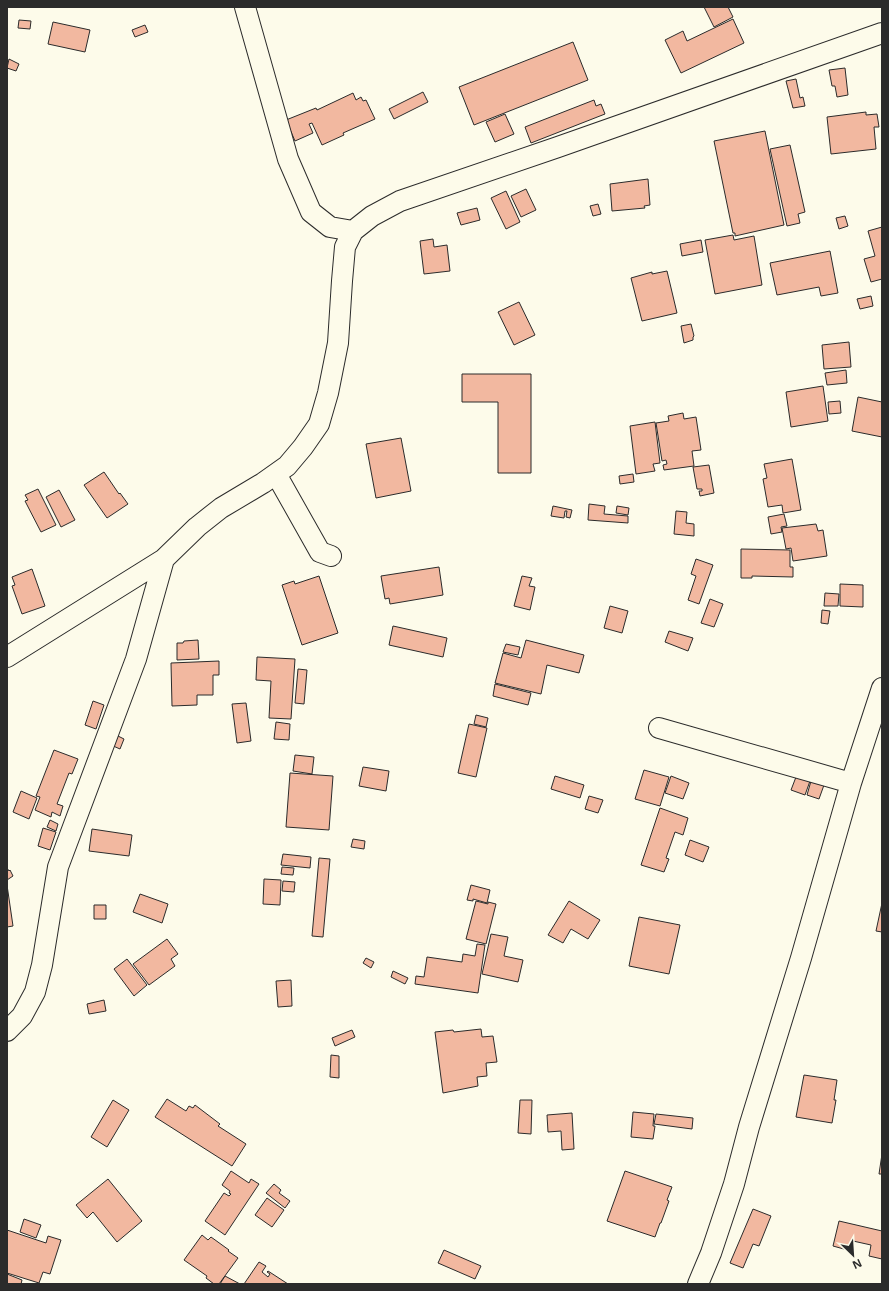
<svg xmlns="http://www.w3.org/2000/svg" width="889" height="1291" font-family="'Open Sans',sans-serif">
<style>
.building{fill:#f2b8a0;stroke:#2b2b2b}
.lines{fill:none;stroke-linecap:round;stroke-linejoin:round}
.street-casing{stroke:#2b2b2b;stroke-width:22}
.street{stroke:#fdfbea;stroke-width:20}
</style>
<rect width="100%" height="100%" fill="#fdfbea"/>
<path class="building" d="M704,7H728L733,17L714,27Z
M733,19L744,43L681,73L665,40L683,31L687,41Z
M19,20L31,21L30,29L18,28Z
M53,22L90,30L85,52L48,44Z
M145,25L148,32L135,37L132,30Z
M573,42L588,80L474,125L459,87Z
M9,59L19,64L16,71L7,68Z
M845,68L848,95L837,97L835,86H832L829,70Z
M796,79L800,98L803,97L805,106L793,108L786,81Z
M423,92L428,102L394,119L389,109Z
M353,93L356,100L361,97L363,101L366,100L375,119L343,133L344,135L322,145L312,123L309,124L313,133L295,141L286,120L316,108L317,110Z
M594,100L596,106L601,104L605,114L531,143L525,127Z
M866,112V115L877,114L879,127H874L876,149L831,154L827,117Z
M505,114L514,134L495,142L486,122Z
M765,131L784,225L735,236V233H733L714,141Z
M790,145L805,212L798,214L800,223L787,226L770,149Z
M648,179L650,205L644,206L645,208L612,211L610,184Z
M526,189L536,210L521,217L511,196Z
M506,191L520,222L506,229L491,198Z
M598,204L601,214L593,216L590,206Z
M477,208L480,220L461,225L457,213Z
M845,216L848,226L839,229L836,218Z
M882,227V279L871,282L864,259L875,256L868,231Z
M733,235L734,240L754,236L762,285L715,294L705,240Z
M433,239L434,247L447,245L450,271L424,274L420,241Z
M701,240L703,252L682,256L680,244Z
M830,251L838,293L821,296L819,287L777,295L770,263Z
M667,271L677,313L642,321L631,278L652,272V274Z
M871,296L873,306L860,309L857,299Z
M519,302L535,335L514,345L498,312Z
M691,324L694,336L693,337V340L684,343L681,326Z
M849,342L851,367L824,369L822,345Z
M846,370L847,383L827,385L825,373Z
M462,374H531V473H498V402H462Z
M823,386L828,421L791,427L786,392Z
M858,397L882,402V437L852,431Z
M840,401L841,413L829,414L828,402Z
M683,413L684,419L696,417L701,450L692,451L694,466L664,470L663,465L667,464L666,460L662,461L656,423L669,421L668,416Z
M655,422L660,463L653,464L655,471L636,474L630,426Z
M401,438L411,491L376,498L366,444Z
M792,459L801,510L783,513L782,505L768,507L763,479L767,478L764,464Z
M709,465L714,493L700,496L699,491H702V489H697L693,467Z
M104,472L119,494L120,493L128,504L107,518L84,485Z
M633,474L634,482L620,484L619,476Z
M38,489L56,525L41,532L25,501L28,500L25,495Z
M59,490L75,520L61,527L46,497Z
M589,504L605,506L604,514L628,516V523L588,520Z
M553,506L572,510L570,518L566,517L567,511H565L564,518L551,516Z
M617,506L629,508L628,515L616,513Z
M676,511L687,512L686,523L694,524V536L674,534Z
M784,514L787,526L781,527L782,532L771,534L768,517Z
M816,524L818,531L823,530L827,556L793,561L791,548L786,549L782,528Z
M741,549L790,550V567H793V577L752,576V578H741Z
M696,559L713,565L699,604L688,600L696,576L691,574Z
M439,567L443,595L390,604L389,598L385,599L381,576Z
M32,569L45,606L22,614L12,586L15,585L12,577Z
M319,576L338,633L302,645L282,585L294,581L295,584Z
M522,576L532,578L529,586L535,587L530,610L514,606Z
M840,584L863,585V607L840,606Z
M825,593L839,594L838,606H824Z
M710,599L723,604L714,627L701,623Z
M610,606L628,611L622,633L604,628Z
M822,610L830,611L828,624L821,623Z
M393,626L447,638L443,657L389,645Z
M669,631L693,638L688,651L665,642Z
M198,640L199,659L177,660V643H183L184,641Z
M526,640L584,655L579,673L547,665L541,694L495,683L503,653L521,658Z
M506,644L520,647L518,655L503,652Z
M257,657L295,659L291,719L269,718L271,681L256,680Z
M219,661V675H213V695H197V705L172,706L171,663Z
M298,669L307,670L304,704L295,703Z
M495,684L531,693L528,705L493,696Z
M93,701L104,705L96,729L85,725Z
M246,703L251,741L237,743L232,704Z
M476,715L488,718L486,727L474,724Z
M276,722L290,724L289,740L274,739Z
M469,724L487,728L476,777L458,773Z
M116,735L124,739L120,749L111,745Z
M54,750L78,759L72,774L69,773L57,804L63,806L60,816L52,812L51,817L35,810L40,797L36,796Z
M295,755L314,757L312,774L293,771Z
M363,767L389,771L386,791L359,786Z
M644,770L669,777L660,806L635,799Z
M290,773L333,776L329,830L286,827Z
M555,776L584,785L580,798L551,789Z
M671,776L689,783L683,799L665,793Z
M796,777L810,781L805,795L791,790Z
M811,781L824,785L819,799L807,795Z
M21,791L37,798L29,819L13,812Z
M589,796L603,800L598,813L585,809Z
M660,808L688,818L683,835L675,832L666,858L669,859L664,872L641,865Z
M50,820L58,824L56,831L47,827Z
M43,828L56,832L50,850L38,846Z
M92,829L132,835L129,856L89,851Z
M353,839L365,841L364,849L351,847Z
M690,840L709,847L703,862L685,855Z
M283,854L311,857L310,868L281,865Z
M319,858L330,859L323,937L312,936Z
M282,867L294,868L293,875L281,874Z
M7,868L9,871L10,870L13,876L7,880Z
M264,879L281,880L280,905L263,904Z
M283,881L295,882L294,892L282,891Z
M7,885L13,926L7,927Z
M471,885L490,890L487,903L473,899V901L467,900Z
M140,894L168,904L162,923L133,912Z
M476,901L488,904V902L496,904L486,944L466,939Z
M569,901L600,920L588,939L571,929L563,943L548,935Z
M882,903V932L876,931Z
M94,905H106V919H94Z
M639,917L680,925L669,974L629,966Z
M491,934L508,937L504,956L523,960L518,982L482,974Z
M167,939L178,954L171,959L175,966L149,985L133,964Z
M477,944L485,945L478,993L415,984L416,976L424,977L427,957L462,962L463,954L475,956Z
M366,958L374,962L371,968L363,963Z
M127,959L147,985L134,996L114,969Z
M393,971L408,978L405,984L391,977Z
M291,980L292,1006L278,1007L276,981Z
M104,1000L106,1011L89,1014L87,1004Z
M481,1029L482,1037L493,1036L497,1062L486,1063L487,1076L477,1077L478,1086L443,1093L435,1032L453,1030L454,1032Z
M352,1030L355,1037L335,1046L332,1038Z
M331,1055L339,1056V1078L330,1077Z
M804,1075L837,1080L834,1100H836L832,1123L796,1117Z
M167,1099L186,1111L189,1106L193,1108L195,1105L220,1124L218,1126L246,1144L232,1166L155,1117Z
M113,1100L129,1110L107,1147L91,1137Z
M520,1100H532L531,1134L518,1133Z
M633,1112L654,1114L653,1126H655L653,1139L631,1137Z
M572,1113L574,1149L562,1150L561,1131L548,1132L547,1115Z
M656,1114L693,1118L692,1129L654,1124Z
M882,1154V1174H879Z
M231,1171L249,1183L251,1179L259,1184L225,1235L205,1221L224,1193L229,1196L231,1194L229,1193L230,1191L222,1185Z
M625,1171L672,1187L667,1200L669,1201L661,1223H660L655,1237L607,1221Z
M108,1179L142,1221L117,1242L93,1212L87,1218L76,1205Z
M274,1184L281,1190L279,1193L290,1201L285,1208L266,1193Z
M267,1198L284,1210L272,1227L255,1215Z
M753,1209L771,1216L759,1246L753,1244L743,1268L730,1263Z
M24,1219L41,1225L36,1238L20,1232Z
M839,1221L882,1231V1259L869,1256L871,1245L853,1241L851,1251L833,1246Z
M7,1230L46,1243L48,1236L61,1240L50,1274L43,1272L39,1283L7,1273Z
M202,1235L208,1240L211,1237L229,1250L228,1251L238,1258L219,1284H214L206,1278L207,1276L184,1260Z
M444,1250L481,1266L475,1279L438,1263Z
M259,1262L266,1266L262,1272L268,1277L270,1274L267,1272L268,1271L288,1284H244Z
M7,1274L22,1280L21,1284H7Z
M225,1276L240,1284H220Z"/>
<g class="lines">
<defs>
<path id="street" d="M245,7L288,159L311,212L330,227L353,231
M276,474L320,552L331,556
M7,657L164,559L197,527L221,508L263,483L287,466L303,447L319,424L328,393L338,343L342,281L345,247L353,231L372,216L400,201L558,147L882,33
M659,728L851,783
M7,1031L22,1016L35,992L42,965L58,867L136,659L164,559
M698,1284L711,1253L734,1184L749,1127L801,958L851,783L882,688"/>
</defs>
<use href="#street" class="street-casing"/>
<use href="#street" class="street"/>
</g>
<rect width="889" height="1291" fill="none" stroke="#2b2b2b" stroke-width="16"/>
<g transform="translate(853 1255) rotate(155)" stroke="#fdfbea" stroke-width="3" paint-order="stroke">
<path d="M0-3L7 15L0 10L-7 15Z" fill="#2b2b2b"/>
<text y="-6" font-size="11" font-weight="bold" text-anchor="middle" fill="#2b2b2b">N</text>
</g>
</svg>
